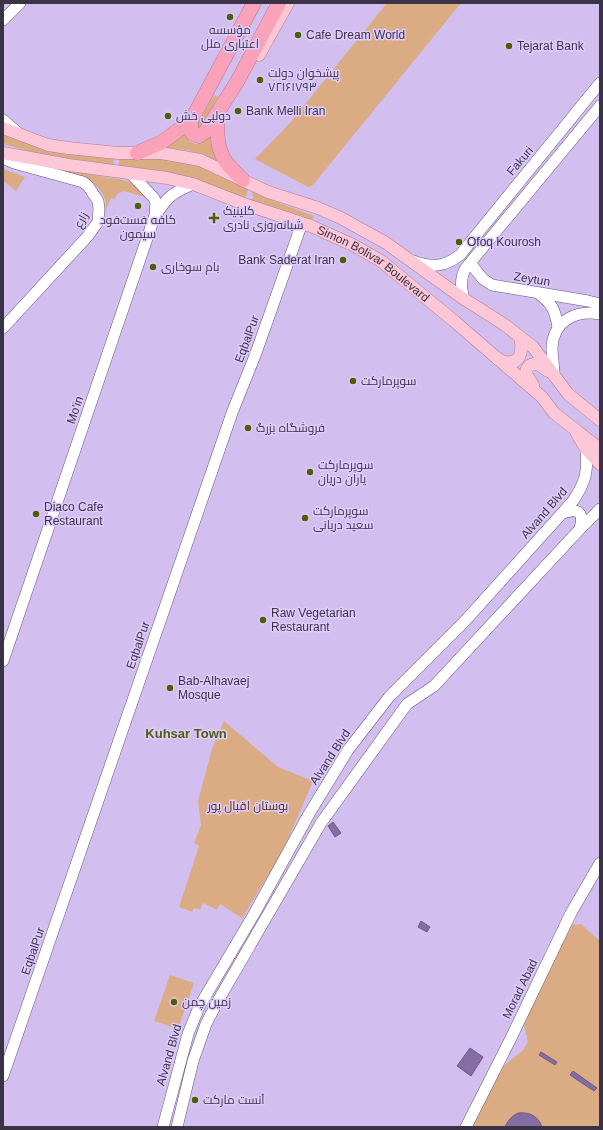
<svg xmlns="http://www.w3.org/2000/svg" width="603" height="1130" font-family="Arial,Cairo,sans-serif">
<style>
.green{fill:#dbac83}
.water{fill:#836da3;stroke:#6d5b87}
.lines{fill:none;stroke-linecap:round;stroke-linejoin:round}
.secondary-casing{stroke:#665580;stroke-width:12}
.primary-casing{stroke:#b77b91;stroke-width:13}
.highway-casing{stroke:#b77b91;stroke-width:15}
.secondary{stroke:#fff;stroke-width:11}
.primary{stroke:#fcc7d6;stroke-width:12}
.highway{stroke:#faa2ba;stroke-width:14}
.poi-dot{fill:#4c5f05;stroke:#dfccfd;stroke-width:1.5}
.labels{text-anchor:middle;dominant-baseline:central;stroke-width:3;stroke-linejoin:round;paint-order:stroke}
.poi-label{font-size:12px;fill:#3a3245;stroke:#dfccfd;text-anchor:start}
.street-label{font-size:12px;fill:#3a3245;stroke:#dfccfd}
.park-label{font-size:12px;fill:#4d2b07;stroke:#dfccfd}
.neighbourhood-label{font-size:13px;font-weight:bold;fill:#4d5e13;stroke:#dfccfd}
</style>
<rect width="100%" height="100%" fill="#d2bff0"/>
<path class="green" d="M387,3H461L313,185L308,187L255,159L289,124Z
M214,95L218,97L198,130L196,126Z
M189,125L188,137L189,141C201,148 206,140 211,130L222,165L202,154L185,150L161,147Z
M3,132L115,158L113,165L47,156L3,144Z
M120,158L131,159L162,158L196,165L206,168L248,189L247,194L244,198L118,166Z
M37,165L123,180L135,184L148,198L124,191L117,194L115,199L111,198L104,215C105,211 106,206 106,202C104,192 93,182 85,177Z
M3,169L25,177L16,191L3,181Z
M251,191L271,200L314,216L311,221L248,200L254,198Z
M224,721L278,767L313,781L283,851L242,918L220,904L217,910L203,903L200,910L194,908L192,912L179,907L199,846L194,843L201,825L198,801L212,749Z
M581,924L600,941V1127H465L496,1072L523,1050L528,1042L523,1021L571,925Z
M170,975L194,983L178,1029L154,1021Z"/>
<path class="water" d="M333,822L341,833L335,837L328,826Z
M421,921L430,927L427,932L418,927Z
M470,1048L483,1057L471,1076L457,1066Z
M541,1052L557,1062L555,1065L539,1055Z
M573,1071L597,1088L594,1091L570,1075Z
M518,1113C530,1112 538,1116 542,1127H505C508,1120 512,1116 518,1113Z"/>
<g class="lines">
<defs>
<path id="secondary" d="M3,20L20,3
M3,120L17,132
M3,158L14,163L83,182L88,186L98,201L99,209L98,222L87,237L3,328
M130,173L153,197L156,202L155,215
M413,261C432,268 444,267 460,255L600,83
M470,263L483,279L492,285L588,301L600,304
M538,293C552,304 555,309 558,327
M464,299C461,288 460,279 465,269L600,106
M554,376C554,366 552,356 552,347C554,320 576,310 600,314
M563,513C579,508 584,512 580,529
M3,661L154,218C167,197 170,194 193,184
M3,1076L232,413L256,353L302,223
M163,1127L188,1034L199,1007L254,914L309,814L348,750L389,697L465,621L573,501C586,481 588,472 586,449
M177,1127L193,1061L206,1024L219,999L321,823L407,704L434,686L580,529L600,509
M466,1127L511,1038L571,913L600,863"/>
<g id="primary">
<path d="M259,55L288,3"/>
<path d="M3,128L48,145L68,148L118,153H161L200,160L268,192L318,208L341,218L386,243L461,297L505,325L533,347L568,394L600,420"/>
<path id="s1" d="M3,153L69,165L167,178L193,184L244,204L311,226L353,245L381,261L454,321L542,397L554,413L600,449"/>
<path d="M498,359C502,361 507,363 511,362C523,361 522,345 520,337"/>
<path d="M533,385L526,374C526,367 531,363 538,364L548,371"/>
<path d="M577,434L586,449L600,464"/>
</g>
<path id="highway" d="M218,112C217,127 216,145 224,159C229,167 237,174 243,180
M191,121V131L193,134L199,136L205,132L237,82L279,3
M137,153L162,142L191,121L254,3"/>
</defs>
<use href="#secondary" class="secondary-casing"/>
<use href="#primary" class="primary-casing"/>
<use href="#highway" class="highway-casing"/>
<use href="#secondary" class="secondary"/>
<use href="#primary" class="primary"/>
<use href="#highway" class="highway"/>
</g>
<g class="poi-dot">
<circle cx="230" cy="17" r="4"/>
<circle cx="298" cy="35" r="4"/>
<circle cx="509" cy="46" r="4"/>
<circle cx="260" cy="80" r="4"/>
<circle cx="238" cy="111" r="4"/>
<circle cx="168" cy="116" r="4"/>
<circle cx="138" cy="206" r="4"/>
<path d="M212 212h4v4h4v4h-4v4h-4v-4h-4v-4h4z"/>
<circle cx="459" cy="242" r="4"/>
<circle cx="343" cy="260" r="4"/>
<circle cx="153" cy="267" r="4"/>
<circle cx="353" cy="381" r="4"/>
<circle cx="248" cy="428" r="4"/>
<circle cx="310" cy="472" r="4"/>
<circle cx="36" cy="514" r="4"/>
<circle cx="305" cy="518" r="4"/>
<circle cx="263" cy="620" r="4"/>
<circle cx="170" cy="688" r="4"/>
<circle cx="174" cy="1002" r="4"/>
<circle cx="195" cy="1100" r="4"/>
</g>
<g class="labels">
<g class="poi-label">
<text x="230" y="30" text-anchor="middle">مؤسسه<tspan x="230" dy="14">اعتباری ملل</tspan></text>
<text x="306" y="35">Cafe Dream World</text>
<text x="517" y="46">Tejarat Bank</text>
<text x="268" y="73">پیشخوان دولت<tspan x="268" dy="14">۷۲۱۶۱۷۹۳</tspan></text>
<text x="246" y="111">Bank Melli Iran</text>
<text x="176" y="116">دولپی خش</text>
<text x="223" y="211">کلینیک<tspan x="223" dy="14">شبانه‌روزی نادری</tspan></text>
<text x="138" y="220" text-anchor="middle">کافه فست‌فود<tspan x="138" dy="14">سیمون</tspan></text>
<text x="467" y="242">Ofoq Kourosh</text>
<text x="335" y="260" text-anchor="end">Bank Saderat Iran</text>
<text x="161" y="267">بام سوخاری</text>
<text x="361" y="381">سوپرمارکت</text>
<text x="256" y="428">فروشگاه بزرگ</text>
<text x="318" y="465">سوپرمارکت<tspan x="318" dy="14">یاران دریان</tspan></text>
<text x="44" y="507">Diaco Cafe<tspan x="44" dy="14">Restaurant</tspan></text>
<text x="313" y="511">سوپرمارکت<tspan x="313" dy="14">سعید دریانی</tspan></text>
<text x="271" y="613">Raw Vegetarian<tspan x="271" dy="14">Restaurant</tspan></text>
<text x="178" y="681">Bab-Alhavaej<tspan x="178" dy="14">Mosque</tspan></text>
<text x="182" y="1002">زمین چمن</text>
<text x="203" y="1100">آنست مارکت</text>
</g>
<g class="street-label">
<text transform="translate(520 161) rotate(-50)">Fakuri</text>
<text transform="translate(81 220) rotate(-60)">زارع</text>
<text stroke="none"><textPath href="#s1" startOffset="391">Simon Bolivar Boulevard</textPath></text>
<text transform="translate(532 279) rotate(9)">Zeytun</text>
<text transform="translate(247 339) rotate(-70)">EqbalPur</text>
<text transform="translate(75 410) rotate(-71)">Mo'in</text>
<text transform="translate(544 513) rotate(-49)">Alvand Blvd</text>
<text transform="translate(138 645) rotate(-71)">EqbalPur</text>
<text transform="translate(330 757) rotate(-57)">Alvand Blvd</text>
<text transform="translate(33 951) rotate(-71)">EqbalPur</text>
<text transform="translate(520 989) rotate(-64)">Morad Abad</text>
<text transform="translate(169 1055) rotate(-74)">Alvand Blvd</text>
</g>
<g class="park-label">
<text x="248" y="806">بوستان اقبال پور</text>
</g>
<g class="neighbourhood-label">
<text x="186" y="733">Kuhsar Town</text>
</g>
</g>
<rect width="603" height="1130" fill="none" stroke="#3a3245" stroke-width="8"/>
</svg>
